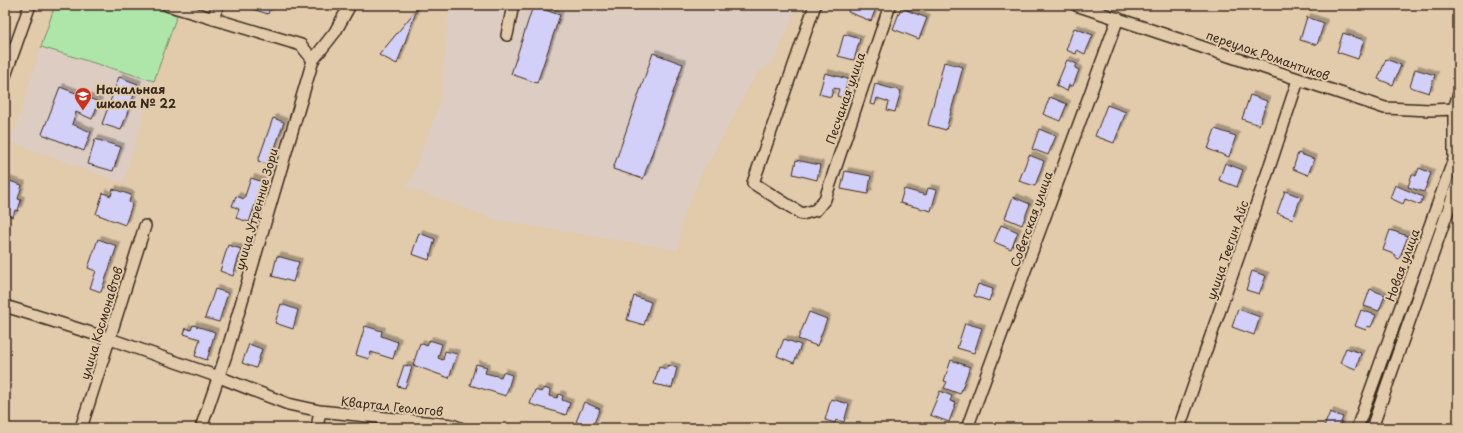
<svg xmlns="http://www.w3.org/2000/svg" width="1463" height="433" font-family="'Playpen Sans',sans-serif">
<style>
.built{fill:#ddccc2}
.green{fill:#aee6aa;stroke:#748864}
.building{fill:#d2d0f9;stroke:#3b2a1e;filter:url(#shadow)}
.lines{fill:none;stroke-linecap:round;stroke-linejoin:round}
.minor-casing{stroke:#3b2a1e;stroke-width:14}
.minor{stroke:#e2cbab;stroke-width:11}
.labels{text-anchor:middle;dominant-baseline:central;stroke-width:4;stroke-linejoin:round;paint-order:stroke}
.street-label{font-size:12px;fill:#3b2a1e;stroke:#e2cbab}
.poi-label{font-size:12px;font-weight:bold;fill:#3b2a1e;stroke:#e2cbab;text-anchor:start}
</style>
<defs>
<filter id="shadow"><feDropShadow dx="3.5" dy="-3.5" stdDeviation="0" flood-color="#0004"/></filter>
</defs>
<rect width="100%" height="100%" fill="#e2cbab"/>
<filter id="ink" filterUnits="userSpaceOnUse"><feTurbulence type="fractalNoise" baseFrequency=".025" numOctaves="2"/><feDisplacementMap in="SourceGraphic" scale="8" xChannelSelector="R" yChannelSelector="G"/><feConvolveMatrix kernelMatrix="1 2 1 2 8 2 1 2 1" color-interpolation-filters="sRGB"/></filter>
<g filter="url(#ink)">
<path class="built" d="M450,5H798L774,61L757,73L700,177L682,220L678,250L497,220L405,186L412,177L440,102Z
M41,47L154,81L123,183L11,142Z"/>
<path class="green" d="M55,5H141L177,15L154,81L41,47Z"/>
<path class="building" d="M240,5H271L268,14Z
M850,5H877L871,21L848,12Z
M533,6L560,15L537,83L511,74Z
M901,8L927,18L919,39L893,29Z
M417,9L397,64L379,55Z
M1307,17L1324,23L1317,45L1300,40Z
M1074,28L1093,35L1085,54L1077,50L1076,54L1066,50Z
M1343,33L1364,40L1358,59L1337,52Z
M844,34L860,39L854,60L838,56Z
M653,53L683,64L643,179L613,169Z
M1386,59L1401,65L1393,85L1378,79Z
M1067,60L1077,64L1075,68L1079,70L1073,86L1069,85L1067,91L1056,86Z
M944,62L963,67L946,130L928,125Z
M1415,69L1435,75L1429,93L1410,87Z
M825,73L848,79L843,98L837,96L839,89L833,88L831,97L819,94Z
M119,77L138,84L121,130L102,124Z
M875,84L901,91L895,112L887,110L889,102L877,98L875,105L870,104Z
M60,87L99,102L92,119L76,112L72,124L91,132L84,151L42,134Z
M1250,95L1267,101L1259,125L1242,119Z
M1050,97L1067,104L1060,121L1043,114Z
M1107,105L1126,112L1114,143L1095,136Z
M273,118L284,122L269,165L258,161Z
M1039,129L1056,136L1048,155L1032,149Z
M1215,129L1236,136L1229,157L1208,149Z
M95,139L121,147L113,171L88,164Z
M1298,153L1314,159L1308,175L1293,169Z
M1029,155L1044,161L1035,186L1019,181Z
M796,160L820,165L817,180L793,174Z
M1225,163L1243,170L1237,187L1219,180Z
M1419,168L1431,173L1424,192L1408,187L1412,174L1416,176Z
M845,171L871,176L868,194L841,189Z
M251,178L263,182L249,222L236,218L239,209L232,206L236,196L244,199Z
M6,180L22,185L18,199L21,200L18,211L15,210L13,217L5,214Z
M1395,185L1423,197L1420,205L1405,199L1403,204L1390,198Z
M928,188L937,190L931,211L900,203L904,189L926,195Z
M113,189L131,195L129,202L132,205L125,225L96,214L103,193L111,196Z
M1285,191L1301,197L1293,219L1277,213Z
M1013,197L1030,204L1022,225L1005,218Z
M1001,225L1018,232L1011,249L994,242Z
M1390,230L1408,236L1399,259L1395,257L1396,255L1383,250Z
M419,233L435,239L429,260L412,254Z
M98,239L117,246L101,292L90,288L96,271L88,268Z
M228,245L241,249L233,276L220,271Z
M277,256L299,262L293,282L272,276Z
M1252,271L1266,276L1259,294L1246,290Z
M978,284L993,289L989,301L974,296Z
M215,289L228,293L219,322L205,318Z
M1370,289L1385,295L1379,311L1364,306Z
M634,296L651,302L644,325L627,320Z
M281,304L298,310L293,329L275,323Z
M1238,309L1260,317L1254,335L1232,327Z
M1361,310L1376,315L1371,327L1367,326L1366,330L1355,326Z
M809,312L827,319L817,346L798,339Z
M965,323L982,328L974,353L957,348Z
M193,325L215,332L207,360L195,356L200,339L184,334L186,328L191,330Z
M365,326L382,331L381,336L398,342L393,359L371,352L369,359L356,355Z
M784,339L801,345L794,363L777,356Z
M429,340L442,344L438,358L443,360L445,351L457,354L449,378L413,365L420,343L427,346Z
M249,344L262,349L256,368L242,363Z
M1346,348L1361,353L1356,369L1340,363Z
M951,360L970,367L960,394L944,388L947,382L944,381Z
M476,364L487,367L485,373L501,377L503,372L512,375L506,396L470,385Z
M404,365L412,367L405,388L397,386Z
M668,365L677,368L672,388L654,384L659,367L667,369Z
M544,388L550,390L549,396L557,398L559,394L563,396L562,400L570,403L566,415L530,404L535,390L541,392Z
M940,391L952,396L950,401L956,403L949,422L930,415Z
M831,399L849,404L844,422L836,420L835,423L825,420Z
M584,402L600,409L592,428L576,422Z
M1330,412L1343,417L1339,428L1324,427Z"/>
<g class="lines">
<defs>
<path id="minor" d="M167,5L301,45L313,60
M815,5L753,183L802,214L816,210L825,199L890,5
M1076,5L1385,108L1430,110L1454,109
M213,19L218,5
M507,35L513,5
M5,76L30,5
M5,306L110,339L219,377L288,404L320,411L452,425L460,428
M81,428L145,226
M201,428L226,355L313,60L335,32L350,5
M317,428L320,411
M967,428L1118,18
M1179,428L1268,171L1298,80
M1357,428L1454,159V109L1458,96
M1372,428L1458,182"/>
</defs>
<use href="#minor" class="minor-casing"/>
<use href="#minor" class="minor"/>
</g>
</g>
<defs>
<symbol id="school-pin" viewBox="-11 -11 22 30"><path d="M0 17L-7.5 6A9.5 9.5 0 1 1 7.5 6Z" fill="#c8321e" stroke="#e2cbab"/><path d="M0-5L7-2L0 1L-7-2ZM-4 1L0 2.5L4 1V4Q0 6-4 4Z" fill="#fff"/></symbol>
</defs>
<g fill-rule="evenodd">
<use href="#school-pin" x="73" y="86" width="20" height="27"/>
</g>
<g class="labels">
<g class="street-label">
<text transform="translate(1268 55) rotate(19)">переулок Романтиков</text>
<text transform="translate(845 98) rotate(-71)">Песчаная улица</text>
<text transform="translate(256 209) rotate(-74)">улица Утренние Зори</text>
<text transform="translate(1031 219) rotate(-70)">Советская улица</text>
<text transform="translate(1227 250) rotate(-71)">улица Теегин Айс</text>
<text transform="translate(1402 265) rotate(-70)">Новая улица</text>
<text transform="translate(101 323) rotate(-73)">улица Космонавтов</text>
<text transform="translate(392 406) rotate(6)">Квартал Геологов</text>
</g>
<g class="poi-label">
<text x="96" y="89">Начальная<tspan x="96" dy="14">школа № 22</tspan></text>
</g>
</g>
<rect width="1463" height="433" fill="none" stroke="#e2cbab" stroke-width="20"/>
<rect x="10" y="10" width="1443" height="413" fill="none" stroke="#3b2a1e" stroke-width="1.5" filter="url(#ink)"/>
</svg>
